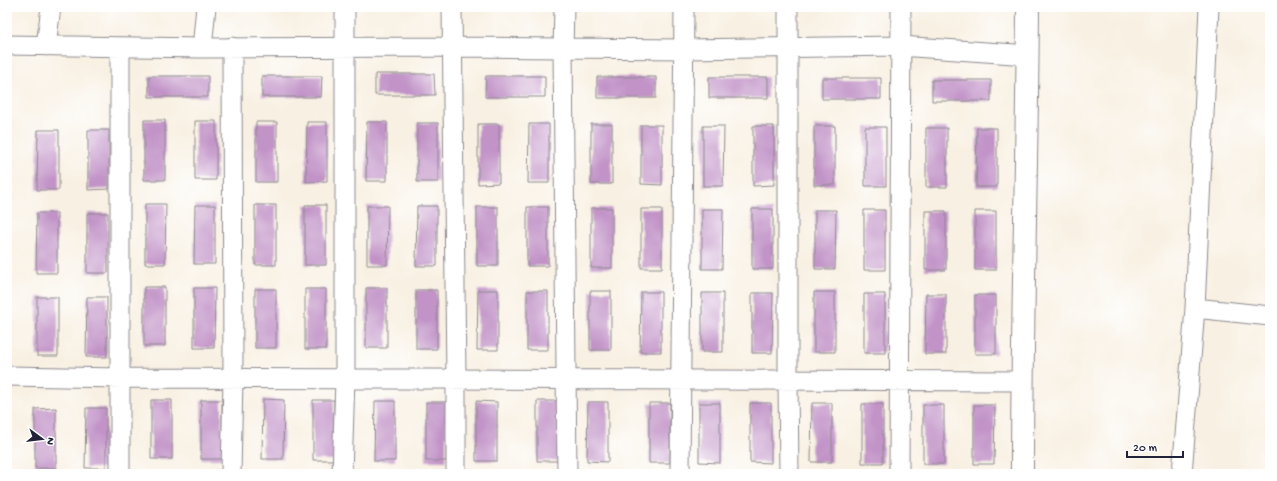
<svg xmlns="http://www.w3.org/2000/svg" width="1277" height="481" font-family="'Gochi Hand',sans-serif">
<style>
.building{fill:#c193c7}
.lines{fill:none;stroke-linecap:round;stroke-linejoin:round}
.street-casing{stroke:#8d898e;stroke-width:21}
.secondary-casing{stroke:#8d898e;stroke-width:24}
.street{stroke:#fff;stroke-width:19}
.secondary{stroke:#fff;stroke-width:22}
</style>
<rect width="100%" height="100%" fill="#fff"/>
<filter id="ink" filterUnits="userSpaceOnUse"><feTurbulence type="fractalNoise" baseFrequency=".025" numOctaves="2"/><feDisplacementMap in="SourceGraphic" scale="8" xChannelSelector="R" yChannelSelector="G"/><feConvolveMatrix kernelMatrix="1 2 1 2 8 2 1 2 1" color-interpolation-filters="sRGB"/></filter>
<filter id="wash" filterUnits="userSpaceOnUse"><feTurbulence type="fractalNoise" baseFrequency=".012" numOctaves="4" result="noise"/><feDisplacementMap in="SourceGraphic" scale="16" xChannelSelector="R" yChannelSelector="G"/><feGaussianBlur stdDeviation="0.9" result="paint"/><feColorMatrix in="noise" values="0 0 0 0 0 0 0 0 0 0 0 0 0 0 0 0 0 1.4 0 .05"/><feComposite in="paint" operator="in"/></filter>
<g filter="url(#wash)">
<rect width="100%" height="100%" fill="#f8f0e2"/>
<g id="blocks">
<path class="building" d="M375,74H434L435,95H375Z
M149,76H208V97H149Z
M262,76H322L321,97H262Z
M486,76H545V97H485Z
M597,77H656V98H597Z
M709,77H768V98H709Z
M822,78H881V99H822Z
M932,80H991V101H932Z
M144,120H165V180H144Z
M195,121H216V180H195Z
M256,122H277V182H256Z
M307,122H327V181L306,182Z
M367,122H387V181H366Z
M417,123H438V182H417Z
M478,124H499V183L478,184Z
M529,124H549V183H528Z
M591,124H612V184H591Z
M641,125H662V185L641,184Z
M703,126H724L723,186H703Z
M753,126H774V185L753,186Z
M814,126H835V185H814Z
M865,127H886V186H865Z
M926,128H947V187H926Z
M977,128H997V187H976Z
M38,130H59V190H37Z
M88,130H109V189L88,190Z
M145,204H166L165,264H145Z
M195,205H215V264H194Z
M255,205H276V265H255Z
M305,205H326V265H305Z
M367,206H388L387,265H367Z
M417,206H437V266H416Z
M477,207H498V266H477Z
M527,207H548V266H527Z
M591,208H612V268H591Z
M641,209H662V268H641Z
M702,209H723L722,269H702Z
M752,209H773V269H752Z
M815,210H836L835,269H815Z
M864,210H885V270H864Z
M925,211H946V270H925Z
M975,211H996V270H975Z
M37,213H57V273H36Z
M87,213H108V273H87Z
M144,287H165V346H144Z
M194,288H215L214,348H194Z
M366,288H387V348H366Z
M255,289H276V348H255Z
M305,289H326V349H305Z
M416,290H437V349H416Z
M478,290H498V350H477Z
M527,291H548V350H527Z
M590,291H611V350H590Z
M641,292H661V352H640Z
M814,292H835V352H814Z
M702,293H723V352H702Z
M752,293H773L772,353H752Z
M864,294H885V353H864Z
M926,294H946V354H925Z
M975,295H996V354H975Z
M37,297H58V356H37Z
M87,297H107V357H86Z
M263,399L284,400L283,459H262Z
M151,400H172V459H151Z
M201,400H222V459H201Z
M313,400H334V460H313Z
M375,401H395V461H374Z
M476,401L497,402V461H476Z
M537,401H558V461H537Z
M426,402H447L446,461H426Z
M588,402H608V462L587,461Z
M649,403H670V463H649Z
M699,403H720V463L699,462Z
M750,403H771V463L750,462Z
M812,403H832V462H811Z
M862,404H883V463H862Z
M923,405H944V464H923Z
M974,405H995L994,464H974Z
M56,408V468H35V409Z
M86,408H106V468H85Z"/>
</g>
</g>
<g filter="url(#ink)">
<use href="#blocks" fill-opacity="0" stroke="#8d898e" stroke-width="1"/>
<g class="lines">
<defs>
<path id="street" d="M452,7L456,379V474
M564,7L563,49L567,474
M788,7V381L789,474
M7,45L202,48L452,47L685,49L900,46L1028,55
M46,46L51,7
M120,47V474
M202,48L206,7
M1195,308L1270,316
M7,376L121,378L1022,381
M231,474L233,378L232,47
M342,474L345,379V7
M680,474L684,7
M899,474L901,7
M1182,474L1195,308L1209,7"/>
<path id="secondary" d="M1022,474C1022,318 1027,163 1028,7"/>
</defs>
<use href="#street" class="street-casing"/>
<use href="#secondary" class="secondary-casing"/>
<use href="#street" class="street"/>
<use href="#secondary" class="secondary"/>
</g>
</g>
<rect width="1277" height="481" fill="none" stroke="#fff" stroke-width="24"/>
<g transform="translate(42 439) rotate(105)" stroke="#ffffff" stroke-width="3" paint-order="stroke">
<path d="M0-3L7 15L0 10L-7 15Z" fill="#22223b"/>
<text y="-6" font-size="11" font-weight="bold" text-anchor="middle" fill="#22223b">N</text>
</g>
<path d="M1127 451v6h56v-6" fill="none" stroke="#22223b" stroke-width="2"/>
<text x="1133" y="451" font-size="12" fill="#22223b" stroke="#ffffff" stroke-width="3" paint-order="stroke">20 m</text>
</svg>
